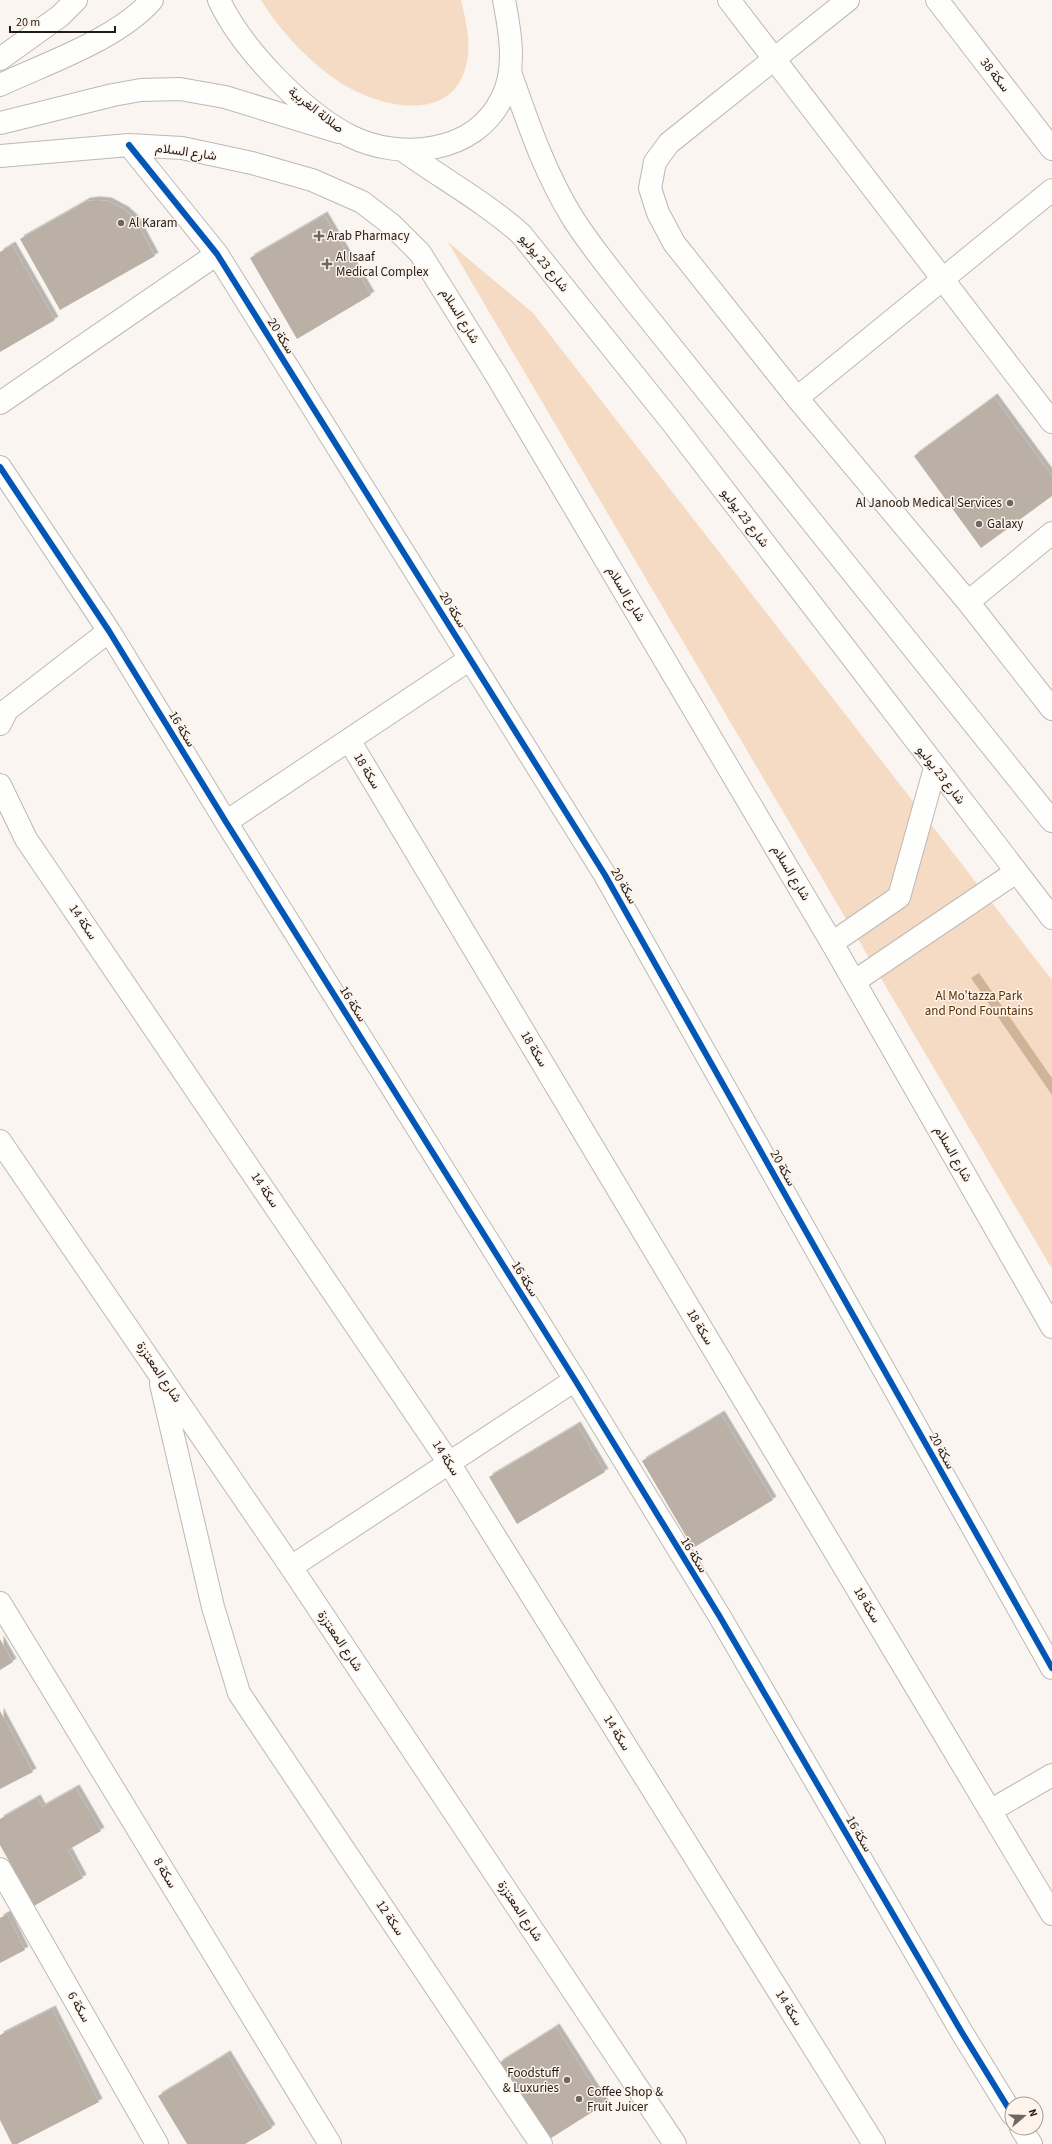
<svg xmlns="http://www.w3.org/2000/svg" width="1052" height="2144" font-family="'Source Sans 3',Vazirmatn,sans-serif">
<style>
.green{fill:#f5dbc4}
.water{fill:#d1b398}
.building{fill:#bab0a6;filter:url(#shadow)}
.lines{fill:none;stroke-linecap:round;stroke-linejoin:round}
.minor-casing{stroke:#beb8b4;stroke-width:24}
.major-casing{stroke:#beb8b4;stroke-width:24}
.minor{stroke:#fefefd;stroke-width:22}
.major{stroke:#fefefd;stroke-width:22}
.cycleway-casing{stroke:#fef4ec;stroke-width:8}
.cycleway{stroke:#0057b8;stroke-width:6}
.poi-dot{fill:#6e6864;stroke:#fef4ec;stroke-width:1.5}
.labels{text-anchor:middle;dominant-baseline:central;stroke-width:3;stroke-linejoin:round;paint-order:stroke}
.street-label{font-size:13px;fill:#221c18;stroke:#fef4ec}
.poi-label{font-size:13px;fill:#221c18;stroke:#fef4ec;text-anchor:start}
.park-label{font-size:13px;fill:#583000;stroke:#fef4ec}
</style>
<defs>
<filter id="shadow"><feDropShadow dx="3.5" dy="-3.5" stdDeviation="0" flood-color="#0004"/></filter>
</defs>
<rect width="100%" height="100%" fill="#faf5f0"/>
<path class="green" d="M261,0H461C466,21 472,45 466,66C451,125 379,107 341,83C310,63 280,31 261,0Z
M448,242L533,313L1052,980V1269Z"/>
<path class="water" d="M979,973L1052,1078V1095L971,978Z"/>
<path class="building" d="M97,200L108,201L125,210L135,219L155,256L60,310L20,239L87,201Z
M324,215L371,295L297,339L250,258Z
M12,245L55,320L0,352V252Z
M994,397L1052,476V496L981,548L914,456Z
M721,1414L773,1500L693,1548L642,1461Z
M577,1425L605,1472L517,1524L489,1477Z
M0,1639L13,1662L0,1670Z
M0,1711L33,1772L0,1789Z
M76,1788L101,1831L68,1850L83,1878L34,1906L0,1845V1819L37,1798L42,1807Z
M7,1914L25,1950L0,1963V1918Z
M52,2009L99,2102L17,2144H12L0,2120V2035Z
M556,2027L605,2104L548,2140L499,2063Z
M227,2054L272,2128L245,2144H187L158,2096Z"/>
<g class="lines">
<defs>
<path id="minor" d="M729,0L1052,422
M848,0L669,143L655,162L650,188L658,213L674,243L797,398L968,602L1052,709
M937,0L1052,149
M0,85C47,63 118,39 152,0
M0,123L113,95L141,90L180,89L225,97L339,132
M129,145L217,254L605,875L1052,1668
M0,156L129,145L182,148L252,163L312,180L362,202L392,225L420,253L498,378L832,943L1052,1327
M797,398L1052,190
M0,403L217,254
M0,467L109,631L226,822L575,1380L720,1617L961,2031L1012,2114
M968,602L1052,533
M0,724L7,710L109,631
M349,740L1052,1914
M0,785L26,839L449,1463L874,2144
M226,822L470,659
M0,1141L291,1567L675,2144
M161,1384L213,1607L239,1693L541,2144
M291,1567L575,1380
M0,1603L330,2144
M990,1811L1052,1775
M0,1869L157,2144
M1021,2128L1031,2144"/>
<path id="major" d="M219,0C241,48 303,112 350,136C400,161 475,154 502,98C517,69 510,31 504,0
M0,59L60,16L76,0
M510,72C528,123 545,174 574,220C592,248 613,273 633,299L1052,821
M404,151C443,179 485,202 521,234L671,421L1052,918
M832,943L899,897L935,768
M855,981L1016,872"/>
</defs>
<use href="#minor" class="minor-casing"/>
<use href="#major" class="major-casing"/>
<use href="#minor" class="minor"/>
<use href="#major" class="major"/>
<defs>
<path id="cycleway" d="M129,145L217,254L605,875L1052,1668
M0,467L109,631L226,822L575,1380L720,1617L961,2031L1012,2114"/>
</defs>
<use href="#cycleway" class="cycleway-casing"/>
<use href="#cycleway" class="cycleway"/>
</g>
<g class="poi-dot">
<circle cx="121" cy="223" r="4"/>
<path d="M317 230h4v4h4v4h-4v4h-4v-4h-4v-4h4z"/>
<path d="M325 258h4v4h4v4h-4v4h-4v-4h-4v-4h4z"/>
<circle cx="1010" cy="503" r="4"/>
<circle cx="979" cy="524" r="4"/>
<circle cx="567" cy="2080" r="4"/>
<circle cx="579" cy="2099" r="4"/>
</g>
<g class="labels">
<g class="street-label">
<text transform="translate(995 75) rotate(52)">سكة 38</text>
<text transform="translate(316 110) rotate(38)">صلالة الغربية</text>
<text transform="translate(186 152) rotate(8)">شارع السلام</text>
<text transform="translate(544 263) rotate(51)">شارع 23 يوليو</text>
<text transform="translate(460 316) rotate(58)">شارع السلام</text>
<text transform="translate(281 336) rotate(58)">سكة 20</text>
<text transform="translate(745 518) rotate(53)">شارع 23 يوليو</text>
<text transform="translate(626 594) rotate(59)">شارع السلام</text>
<text transform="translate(453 610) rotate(58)">سكة 20</text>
<text transform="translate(182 729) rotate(59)">سكة 16</text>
<text transform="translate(367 771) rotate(59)">سكة 18</text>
<text transform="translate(941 775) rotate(52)">شارع 23 يوليو</text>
<text transform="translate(791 873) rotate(59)">شارع السلام</text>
<text transform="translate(624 886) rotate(60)">سكة 20</text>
<text transform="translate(83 922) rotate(56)">سكة 14</text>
<text transform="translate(353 1004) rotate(58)">سكة 16</text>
<text transform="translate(534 1049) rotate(59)">سكة 18</text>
<text transform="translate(953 1154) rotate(60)">شارع السلام</text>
<text transform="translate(783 1168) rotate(61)">سكة 20</text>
<text transform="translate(265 1190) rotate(56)">سكة 14</text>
<text transform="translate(525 1279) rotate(58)">سكة 16</text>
<text transform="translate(700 1327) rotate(59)">سكة 18</text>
<text transform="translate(159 1372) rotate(56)">شارع المعتززة</text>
<text transform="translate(942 1451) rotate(61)">سكة 20</text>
<text transform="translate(446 1458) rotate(57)">سكة 14</text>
<text transform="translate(694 1555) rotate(58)">سكة 16</text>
<text transform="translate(867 1605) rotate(59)">سكة 18</text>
<text transform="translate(340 1641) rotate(56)">شارع المعتززة</text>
<text transform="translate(617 1733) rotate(58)">سكة 14</text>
<text transform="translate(859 1834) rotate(60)">سكة 16</text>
<text transform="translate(165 1873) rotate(59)">سكة 8</text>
<text transform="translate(520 1911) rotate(56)">شارع المعتززة</text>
<text transform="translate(390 1918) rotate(56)">سكة 12</text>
<text transform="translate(79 2007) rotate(60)">سكة 6</text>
<text transform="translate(789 2008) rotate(58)">سكة 14</text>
</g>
<g class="poi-label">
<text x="129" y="223">Al Karam</text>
<text x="327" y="236">Arab Pharmacy</text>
<text x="336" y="257">Al Isaaf<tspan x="336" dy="15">Medical Complex</tspan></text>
<text x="1002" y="503" text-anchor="end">Al Janoob Medical Services</text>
<text x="987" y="524">Galaxy</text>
<text x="559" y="2073" text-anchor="end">Foodstuff<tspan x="559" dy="15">&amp; Luxuries</tspan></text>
<text x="587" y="2092">Coffee Shop &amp;<tspan x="587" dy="15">Fruit Juicer</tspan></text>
</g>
<g class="park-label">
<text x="979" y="996">Al Mo'tazza Park<tspan x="979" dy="15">and Pond Fountains</tspan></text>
</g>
</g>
<g transform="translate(1024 2116) rotate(71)"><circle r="19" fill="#fef4ec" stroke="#a69e97"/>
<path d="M0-3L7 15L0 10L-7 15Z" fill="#6e6864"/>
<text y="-6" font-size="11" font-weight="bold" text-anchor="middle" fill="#221c18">N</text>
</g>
<path d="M10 26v6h105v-6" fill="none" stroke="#221c18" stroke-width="2"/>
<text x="16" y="26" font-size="12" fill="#221c18" stroke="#fef4ec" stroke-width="3" paint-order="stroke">20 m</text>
</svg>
